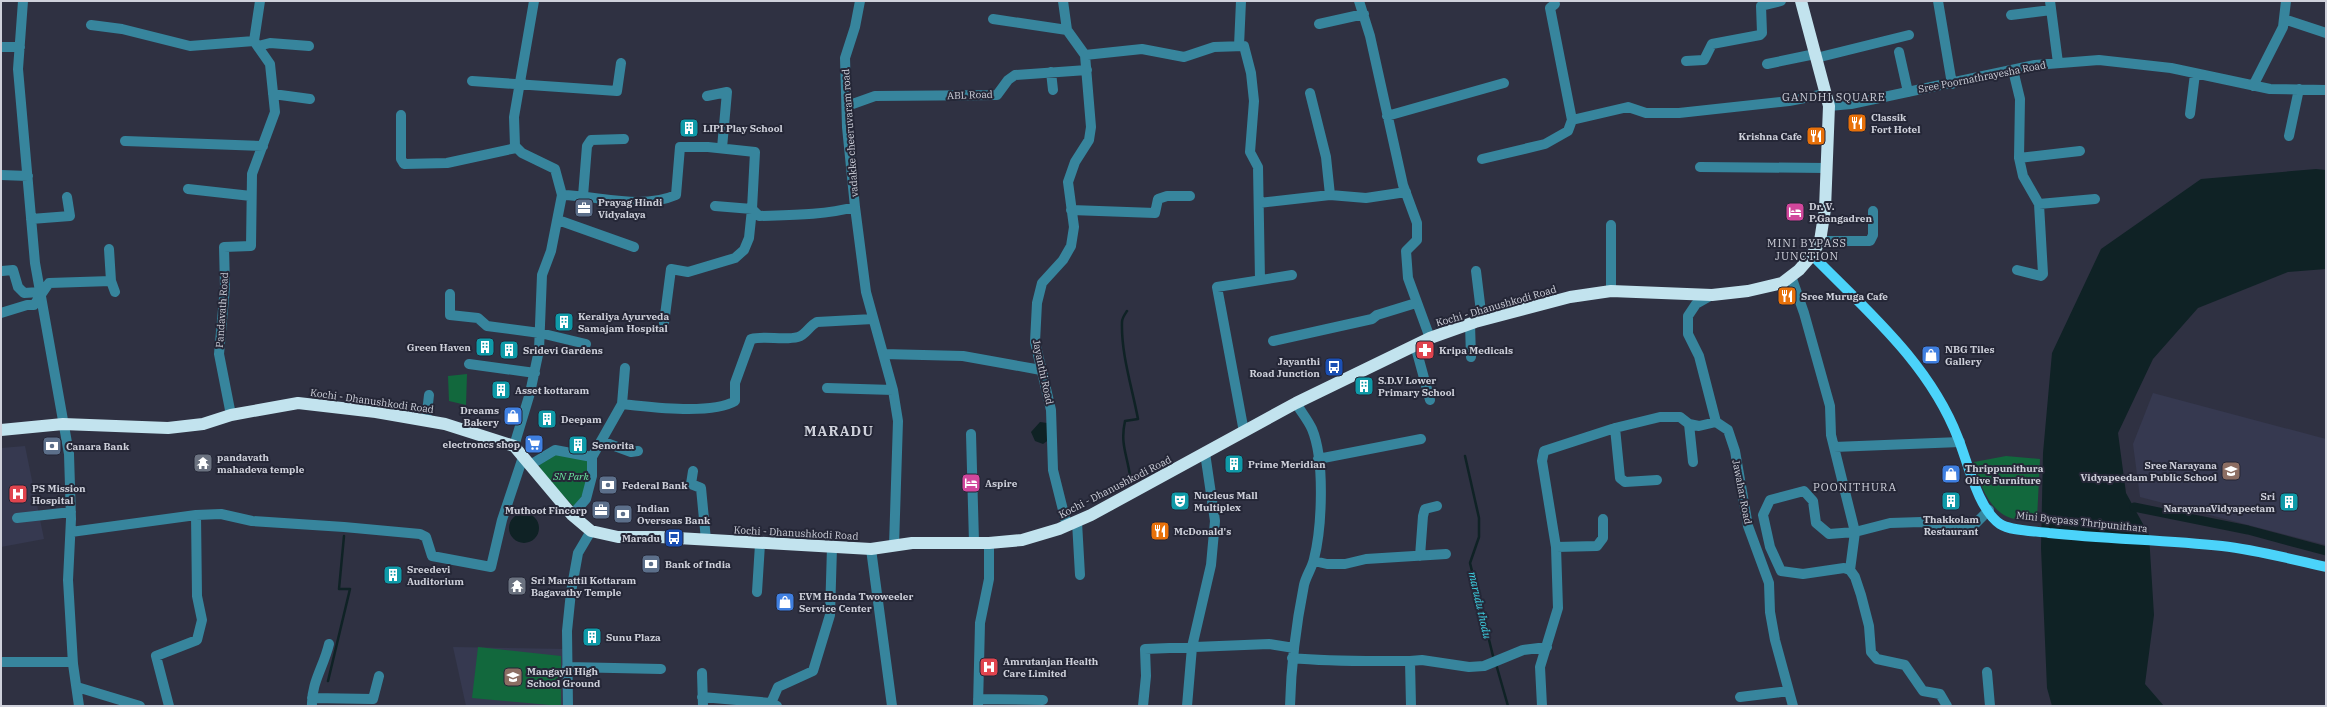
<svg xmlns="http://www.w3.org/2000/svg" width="2327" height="707" font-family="'IBM Plex Serif',serif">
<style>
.built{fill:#363950}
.green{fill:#12683d}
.water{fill:#0f2225}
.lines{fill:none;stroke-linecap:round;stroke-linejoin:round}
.stream{stroke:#0f2225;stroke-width:2.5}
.canal{stroke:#0f2225;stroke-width:9}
.minor{stroke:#37859d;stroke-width:10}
.major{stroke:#4bd3fa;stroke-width:10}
.highway{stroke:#c2e3ee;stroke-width:12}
.labels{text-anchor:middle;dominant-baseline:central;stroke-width:4;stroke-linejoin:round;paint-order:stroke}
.street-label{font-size:10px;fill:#cfd1db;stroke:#252737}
.poi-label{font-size:10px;font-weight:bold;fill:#cfd1db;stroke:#252737;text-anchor:start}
.park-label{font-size:10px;font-style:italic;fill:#6deda3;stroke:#252737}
.neighbourhood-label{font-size:11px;letter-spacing:1px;fill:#cfd1db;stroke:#252737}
.water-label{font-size:11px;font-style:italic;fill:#3fd8ea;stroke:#252737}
.district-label{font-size:14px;font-weight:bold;letter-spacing:1px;fill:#cfd1db;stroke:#252737}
</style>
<rect width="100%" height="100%" fill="#2f3142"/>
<path class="built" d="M2153,393L2326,439V545L2140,497L2133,444Z
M25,446L44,539L1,547V448Z
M453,647L567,649L566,706H466Z"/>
<path class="green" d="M467,374L466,405L449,401L448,376Z
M559,453L584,456C597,478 588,488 574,507L544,475L539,465Z
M2006,456L2040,459L2037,519C2026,520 2014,521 2004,515C1987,505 1978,480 1974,462Z
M478,647L561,656V706L472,698Z"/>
<path class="water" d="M2316,169L2326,170V269L2288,272L2198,308L2153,359L2118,433L2126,493L2149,535L2154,615L2145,684L2164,706H2052L2047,688L2041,548L2043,453L2052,353L2101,249L2201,179Z
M1040,422L1047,423L1050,439L1043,444L1035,441L1031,432Z
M509 528a15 15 0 1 1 30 0a15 15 0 1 1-30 0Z"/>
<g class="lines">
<path class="stream" d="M1465,456L1479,518V537L1470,563L1494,660
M1110,491L1130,476C1127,454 1120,444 1125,421L1138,419C1132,387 1121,354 1122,322C1122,318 1125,314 1127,311
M1496,664L1508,706
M328,681L350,589H339L344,536"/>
<path class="canal" d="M2134,507L2248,530L2326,551"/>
<path class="minor" d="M23,1L18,69L35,263L69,454L71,519L68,580L73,664L79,706
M534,1L514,117L515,146L522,153L555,169L562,195
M1063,1L1067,30L1085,55L1091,127L1089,140L1075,162L1068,182L1074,227L1071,246L1063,260L1042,283L1037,303L1035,342L1051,410L1053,470L1067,526
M1359,1L1370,36L1403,185L1417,223V240L1406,251L1408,278L1430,338
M1938,1L1952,84
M2050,1L2058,63
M1555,4L1550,8L1572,120
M2011,15L2051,10
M993,19L1067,30
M2284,19L2326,33
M1319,24L1364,14
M91,25L122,29L190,46L254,41
M258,46L270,43L309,46
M1239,46L1241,1
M1,47H20
M1899,52L1908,92
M1085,55L1142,49L1184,57L1214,47L1244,46L1251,73L1254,101L1250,152L1258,167L1260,280
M1816,58L1909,35
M1686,61L1704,60L1712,44L1760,35L1762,33L1761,6L1781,1
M1767,64L1815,54
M2013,70L2020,99L2019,158L2023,176L2039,204L2043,274L2041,276L2017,270
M1051,72L1053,90
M472,81L617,91L621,63
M2253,86L2283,27L2286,1
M1310,93L1326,157L1330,195L1366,198L1406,192
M273,94L310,99
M707,96L727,92L722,148
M847,106L875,96L997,95L1008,80L1015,75L1087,70
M1829,106L1851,104L2035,65L2099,60L2171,68L2270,89L2326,90
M2190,114L2195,74
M401,115V159L404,164L447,163L516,148
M1387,116L1504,83
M2289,136L2299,89
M125,141L263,146
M2019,158L2080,151
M1482,159L1545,144L1568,131L1572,120L1628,107L1646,113H1679L1789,101L1825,94
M1700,167L1826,168
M1,175L28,176
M188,189L251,196
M583,196L587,146L591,140L624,139
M1259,203L1330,195
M2039,204L2095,199
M855,207L866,292L893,390L898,421L894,546
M1071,210L1155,213L1158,199L1167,196H1190
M31,219L70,216L67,197
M558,220L634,247
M1611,225V291
M1820,241H1870L1873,235V211
M2,271L13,270L18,287L24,293L40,292
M1476,271L1482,320
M1791,276L1804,313L1830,406L1831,435L1855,532L1850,570
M111,281L115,292
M450,294V315L478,318L487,326L540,333L586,344
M1712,295L1696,304L1688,316V334L1699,356L1716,422L1728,430L1735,451L1748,526L1769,583L1770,612L1775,640L1793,706
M1,313L27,305H34L49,283L111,281L109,249
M664,323L671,269L688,272L735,258L744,250L749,238L752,209L715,206
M1470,324L1471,357
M1273,341L1372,319L1377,315L1416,303
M1415,345L1430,400
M883,354L963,356L1041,370
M469,364L535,373
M827,388L893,390
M622,404L625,368
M231,415L219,354L225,287L224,247L251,246L252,174L275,112L270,64L254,41L260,1
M426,421L429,395
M1689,424L1693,462
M1615,428L1620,478L1625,482L1657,480
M1244,432L1217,287L1292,275
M971,434L974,542
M601,441L631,452L638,451
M514,446L530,393L539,350L542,275L551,251L562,195C600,196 641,210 676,195L680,147H708L755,152L752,209L759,216C791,215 824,215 855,207L847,127L845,58L855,27L860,1
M1834,447L1960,442
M1318,459L1421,439
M530,465L555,450L592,457
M693,471L691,484L701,488L706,540
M572,515L586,499L592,476V457L622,404C649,407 712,415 735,401V383L751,339C766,335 782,341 798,337C806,335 809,326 817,322L873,319
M17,518L71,512
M1077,522L1080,575
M71,532L196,515L221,514L252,521L344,527L420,534L426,537L432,556L491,567L502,520L523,457
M1556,547L1597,546L1603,538V519
M871,549L892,706
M1420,556L1423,516L1425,509L1437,506
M1314,561L1327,564H1345L1366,559L1446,554
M757,592L760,544
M1292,658C1332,662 1370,661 1410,661
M3,662H73
M567,667L661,669
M1987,672L1990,706
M702,673L703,706
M77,687L140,706
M702,697L771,703L777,706
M1740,697L1789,691
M312,698L373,699L379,676
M978,699L1043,700
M771,703L778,687L813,671L830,615L832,547
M169,706L156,656L197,640L202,620L197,596L196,515
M312,706C311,683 324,666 329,644
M568,706L567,631L571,592L578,553L591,531
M978,706L980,623L989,579V543
M1143,706L1146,676L1145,649L1269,644L1294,648
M1187,706L1192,647L1211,565L1215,521L1205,453
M1290,706C1291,665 1296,625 1304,585C1306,576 1312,568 1314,559C1322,527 1325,460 1312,429C1308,420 1301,412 1296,403
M1411,706L1410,661L1422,660L1469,667L1484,666L1523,650L1547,647
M1542,706L1540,667L1558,608L1556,547L1542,461L1544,451L1615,428L1660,417H1680L1689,424L1699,426L1716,422
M1947,706L1940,694L1923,691L1905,665L1877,659L1871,652L1869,626L1861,595L1855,577L1850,570L1844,568L1803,574L1781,571L1770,547L1763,515L1770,500L1804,491L1813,501L1816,523L1829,534L1855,532L1890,523L1921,522L1950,528L1972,527L1989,510"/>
<path class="major" d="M1812,255C1867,311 1929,363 1958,438C1968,463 1978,509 2000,524C2010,531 2036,531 2049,533C2106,539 2164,540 2222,546C2257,550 2291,559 2326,567"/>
<path class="highway" d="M1,430L63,424L168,428L203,424L231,415L298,403L376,412L445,424L514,446L572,515L591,531L618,537H660L871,549L912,543H989L1022,540L1059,529L1091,515L1296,403L1430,338L1475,322L1570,297L1611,291L1712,295L1748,291L1782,283L1799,270L1812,255L1820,241L1825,209L1829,106L1801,1"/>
</g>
<defs>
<symbol id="restaurant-square" viewBox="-11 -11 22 22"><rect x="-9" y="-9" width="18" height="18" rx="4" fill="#e8710a" stroke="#252737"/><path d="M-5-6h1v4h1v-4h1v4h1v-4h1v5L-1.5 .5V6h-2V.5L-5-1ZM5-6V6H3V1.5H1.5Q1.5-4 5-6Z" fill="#fff"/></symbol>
<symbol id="building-square" viewBox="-11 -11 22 22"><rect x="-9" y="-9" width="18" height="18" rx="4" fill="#0f9aa8" stroke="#252737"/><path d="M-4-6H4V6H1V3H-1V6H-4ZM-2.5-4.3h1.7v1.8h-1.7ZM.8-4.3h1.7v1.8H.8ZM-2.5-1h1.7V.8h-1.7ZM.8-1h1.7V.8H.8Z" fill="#fff"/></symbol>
<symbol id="office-square" viewBox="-11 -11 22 22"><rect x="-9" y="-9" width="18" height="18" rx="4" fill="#5c6f8a" stroke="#252737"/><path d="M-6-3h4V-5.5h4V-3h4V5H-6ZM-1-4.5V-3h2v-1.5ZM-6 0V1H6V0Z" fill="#fff"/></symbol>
<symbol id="hotel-square" viewBox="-11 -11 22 22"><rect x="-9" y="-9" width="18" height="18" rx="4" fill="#d1479c" stroke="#252737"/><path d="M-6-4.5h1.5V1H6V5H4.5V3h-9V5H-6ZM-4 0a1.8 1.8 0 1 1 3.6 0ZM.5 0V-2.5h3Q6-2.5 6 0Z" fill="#fff"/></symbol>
<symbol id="pharmacy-square" viewBox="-11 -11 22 22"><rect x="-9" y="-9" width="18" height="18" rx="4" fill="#e0444e" stroke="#252737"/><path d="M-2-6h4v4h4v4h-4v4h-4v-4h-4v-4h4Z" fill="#fff"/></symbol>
<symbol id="shop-square" viewBox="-11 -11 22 22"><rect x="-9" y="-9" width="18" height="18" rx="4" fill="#3f7fe0" stroke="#252737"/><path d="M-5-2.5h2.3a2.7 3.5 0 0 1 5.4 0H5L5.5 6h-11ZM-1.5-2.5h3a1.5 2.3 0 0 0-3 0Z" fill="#fff"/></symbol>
<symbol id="bus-square" viewBox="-11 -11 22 22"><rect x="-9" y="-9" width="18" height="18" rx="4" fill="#1a4fb4" stroke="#252737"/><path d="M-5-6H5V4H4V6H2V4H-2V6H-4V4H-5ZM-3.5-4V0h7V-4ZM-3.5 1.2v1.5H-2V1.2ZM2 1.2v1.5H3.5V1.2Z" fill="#fff"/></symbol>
<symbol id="supermarket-square" viewBox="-11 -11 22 22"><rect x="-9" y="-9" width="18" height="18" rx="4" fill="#3f7fe0" stroke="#252737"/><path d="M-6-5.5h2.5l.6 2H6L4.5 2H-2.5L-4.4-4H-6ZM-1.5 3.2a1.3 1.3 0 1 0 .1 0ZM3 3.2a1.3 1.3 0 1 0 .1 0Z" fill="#fff"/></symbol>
<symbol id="bank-square" viewBox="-11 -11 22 22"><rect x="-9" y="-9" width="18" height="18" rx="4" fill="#5c6f8a" stroke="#252737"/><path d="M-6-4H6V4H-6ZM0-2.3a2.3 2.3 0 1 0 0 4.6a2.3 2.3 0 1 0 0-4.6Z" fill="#fff"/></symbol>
<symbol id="temple-square" viewBox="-11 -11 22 22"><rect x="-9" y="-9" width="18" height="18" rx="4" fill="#6b7280" stroke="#252737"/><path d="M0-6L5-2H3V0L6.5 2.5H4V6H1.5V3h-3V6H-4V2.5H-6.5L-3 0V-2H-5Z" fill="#fff"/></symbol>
<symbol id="school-square" viewBox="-11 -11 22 22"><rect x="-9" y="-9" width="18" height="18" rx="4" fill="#8d6e63" stroke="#252737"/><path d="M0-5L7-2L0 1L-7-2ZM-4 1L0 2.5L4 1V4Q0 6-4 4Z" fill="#fff"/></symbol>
<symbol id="hospital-square" viewBox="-11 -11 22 22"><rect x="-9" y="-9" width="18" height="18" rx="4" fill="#e0444e" stroke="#252737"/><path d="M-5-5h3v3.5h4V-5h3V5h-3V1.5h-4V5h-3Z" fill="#fff"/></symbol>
<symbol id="theatre-square" viewBox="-11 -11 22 22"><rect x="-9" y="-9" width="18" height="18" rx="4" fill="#0f9aa8" stroke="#252737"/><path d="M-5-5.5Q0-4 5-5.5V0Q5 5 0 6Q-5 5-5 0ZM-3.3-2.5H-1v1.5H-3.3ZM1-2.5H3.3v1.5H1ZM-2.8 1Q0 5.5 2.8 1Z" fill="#fff"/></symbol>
</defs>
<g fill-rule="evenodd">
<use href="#restaurant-square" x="1846" y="112" width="22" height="22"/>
<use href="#building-square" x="678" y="117" width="22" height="22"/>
<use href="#restaurant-square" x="1805" y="125" width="22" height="22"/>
<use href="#office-square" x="573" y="197" width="22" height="22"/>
<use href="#hotel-square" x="1784" y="201" width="22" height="22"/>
<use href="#restaurant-square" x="1776" y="285" width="22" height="22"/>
<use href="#building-square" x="553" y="311" width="22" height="22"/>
<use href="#building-square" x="474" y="336" width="22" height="22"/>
<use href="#building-square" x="498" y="339" width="22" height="22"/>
<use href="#pharmacy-square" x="1414" y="339" width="22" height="22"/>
<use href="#shop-square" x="1920" y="344" width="22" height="22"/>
<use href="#bus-square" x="1323" y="356" width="22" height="22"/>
<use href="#building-square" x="1353" y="375" width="22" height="22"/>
<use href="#building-square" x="490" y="379" width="22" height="22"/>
<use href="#shop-square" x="502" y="405" width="22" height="22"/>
<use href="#building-square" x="536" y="408" width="22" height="22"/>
<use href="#supermarket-square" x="523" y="433" width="22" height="22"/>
<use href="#building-square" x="567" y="434" width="22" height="22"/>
<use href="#bank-square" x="41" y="435" width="22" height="22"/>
<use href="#temple-square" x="192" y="452" width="22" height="22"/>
<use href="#building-square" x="1223" y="453" width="22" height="22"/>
<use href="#school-square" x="2220" y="460" width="22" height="22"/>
<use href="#shop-square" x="1940" y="463" width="22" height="22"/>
<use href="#hotel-square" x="960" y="472" width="22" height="22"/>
<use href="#bank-square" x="597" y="474" width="22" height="22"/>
<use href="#hospital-square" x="7" y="483" width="22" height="22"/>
<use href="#theatre-square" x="1169" y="490" width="22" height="22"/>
<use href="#building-square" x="1940" y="490" width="22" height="22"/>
<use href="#building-square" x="2278" y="491" width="22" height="22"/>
<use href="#office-square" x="590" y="499" width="22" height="22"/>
<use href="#bank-square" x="612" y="503" width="22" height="22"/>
<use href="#restaurant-square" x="1149" y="520" width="22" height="22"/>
<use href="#bus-square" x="663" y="527" width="22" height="22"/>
<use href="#bank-square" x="640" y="553" width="22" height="22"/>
<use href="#building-square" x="382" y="564" width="22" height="22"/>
<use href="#temple-square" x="506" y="575" width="22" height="22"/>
<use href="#shop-square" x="774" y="591" width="22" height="22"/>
<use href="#building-square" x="581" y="626" width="22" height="22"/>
<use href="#hospital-square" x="978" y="656" width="22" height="22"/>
<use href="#school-square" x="502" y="666" width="22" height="22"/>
</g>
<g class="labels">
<g class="street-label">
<text transform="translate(1982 77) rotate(-11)">Sree Poornathrayesha Road</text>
<text transform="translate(970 95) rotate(-2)">ABL Road</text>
<text transform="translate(850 133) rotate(-94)">vadakke cheeruvaram road</text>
<text transform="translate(1496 306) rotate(-16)">Kochi - Dhanushkodi Road</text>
<text transform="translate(222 310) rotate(-86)">Pandavath Road</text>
<text transform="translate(1043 372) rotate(78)">Jayanthi Road</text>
<text transform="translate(372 401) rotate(8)">Kochi - Dhanushkodi Road</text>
<text transform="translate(1115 487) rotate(-27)">Kochi - Dhanushkodi Road</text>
<text transform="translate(1742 492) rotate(79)">Jawahar Road</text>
<text transform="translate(2082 522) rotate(6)">Mini Byepass Thripunithara</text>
<text transform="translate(796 533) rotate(3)">Kochi - Dhanushkodi Road</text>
</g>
<g class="poi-label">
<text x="1871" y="117">Classik<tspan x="1871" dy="12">Fort Hotel</tspan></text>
<text x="703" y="128">LIPI Play School</text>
<text x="1802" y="136" text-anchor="end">Krishna Cafe</text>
<text x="598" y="202">Prayag Hindi<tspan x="598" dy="12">Vidyalaya</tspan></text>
<text x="1809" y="206">Dr. V.<tspan x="1809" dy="12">P.Gangadren</tspan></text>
<text x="1801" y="296">Sree Muruga Cafe</text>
<text x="578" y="316">Keraliya Ayurveda<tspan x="578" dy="12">Samajam Hospital</tspan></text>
<text x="471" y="347" text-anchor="end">Green Haven</text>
<text x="1945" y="349">NBG Tiles<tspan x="1945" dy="12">Gallery</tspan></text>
<text x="523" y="350">Sridevi Gardens</text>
<text x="1439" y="350">Kripa Medicals</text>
<text x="1320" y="361" text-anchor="end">Jayanthi<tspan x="1320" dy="12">Road Junction</tspan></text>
<text x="1378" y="380">S.D.V Lower<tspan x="1378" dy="12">Primary School</tspan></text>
<text x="515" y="390">Asset kottaram</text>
<text x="499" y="410" text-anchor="end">Dreams<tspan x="499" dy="12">Bakery</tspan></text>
<text x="561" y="419">Deepam</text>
<text x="520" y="444" text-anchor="end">electroncs shop</text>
<text x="592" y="445">Senorita</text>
<text x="66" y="446">Canara Bank</text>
<text x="217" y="457">pandavath<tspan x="217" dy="12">mahadeva temple</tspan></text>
<text x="1248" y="464">Prime Meridian</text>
<text x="2217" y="465" text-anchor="end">Sree Narayana<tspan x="2217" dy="12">Vidyapeedam Public School</tspan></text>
<text x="1965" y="468">Thrippunithura<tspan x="1965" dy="12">Olive Furniture</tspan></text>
<text x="985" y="483">Aspire</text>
<text x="622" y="485">Federal Bank</text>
<text x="32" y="488">PS Mission<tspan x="32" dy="12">Hospital</tspan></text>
<text x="1194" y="495">Nucleus Mall<tspan x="1194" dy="12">Multiplex</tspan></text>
<text x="2275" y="496" text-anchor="end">Sri<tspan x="2275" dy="12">NarayanaVidyapeetam</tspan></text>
<text x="637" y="508">Indian<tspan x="637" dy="12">Overseas Bank</tspan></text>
<text x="587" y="510" text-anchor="end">Muthoot Fincorp</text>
<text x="1951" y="519" text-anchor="middle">Thakkolam<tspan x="1951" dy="12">Restaurant</tspan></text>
<text x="1174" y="531">McDonald's</text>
<text x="660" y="538" text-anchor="end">Maradu</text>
<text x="665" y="564">Bank of India</text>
<text x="407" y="569">Sreedevi<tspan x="407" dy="12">Auditorium</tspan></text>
<text x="531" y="580">Sri Marattil Kottaram<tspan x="531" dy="12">Bagavathy Temple</tspan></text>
<text x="799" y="596">EVM Honda Twoweeler<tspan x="799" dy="12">Service Center</tspan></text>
<text x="606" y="637">Sunu Plaza</text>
<text x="1003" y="661">Amrutanjan Health<tspan x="1003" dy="12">Care Limited</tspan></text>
<text x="527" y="671">Mangayil High<tspan x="527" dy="12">School Ground</tspan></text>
</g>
<g class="park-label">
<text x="571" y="476">SN Park</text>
</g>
<g class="neighbourhood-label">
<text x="1834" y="97">GANDHI SQUARE</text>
<text x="1807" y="243">MINI BYPASS<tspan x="1807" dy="13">JUNCTION</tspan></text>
<text x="1855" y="487">POONITHURA</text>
</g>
<g class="water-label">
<text transform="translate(1480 605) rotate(77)">marudu thodu</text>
</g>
<g class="district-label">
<text x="839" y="431">MARADU</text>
</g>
</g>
<rect width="2327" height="707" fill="none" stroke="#cfd1db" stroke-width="4"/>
</svg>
